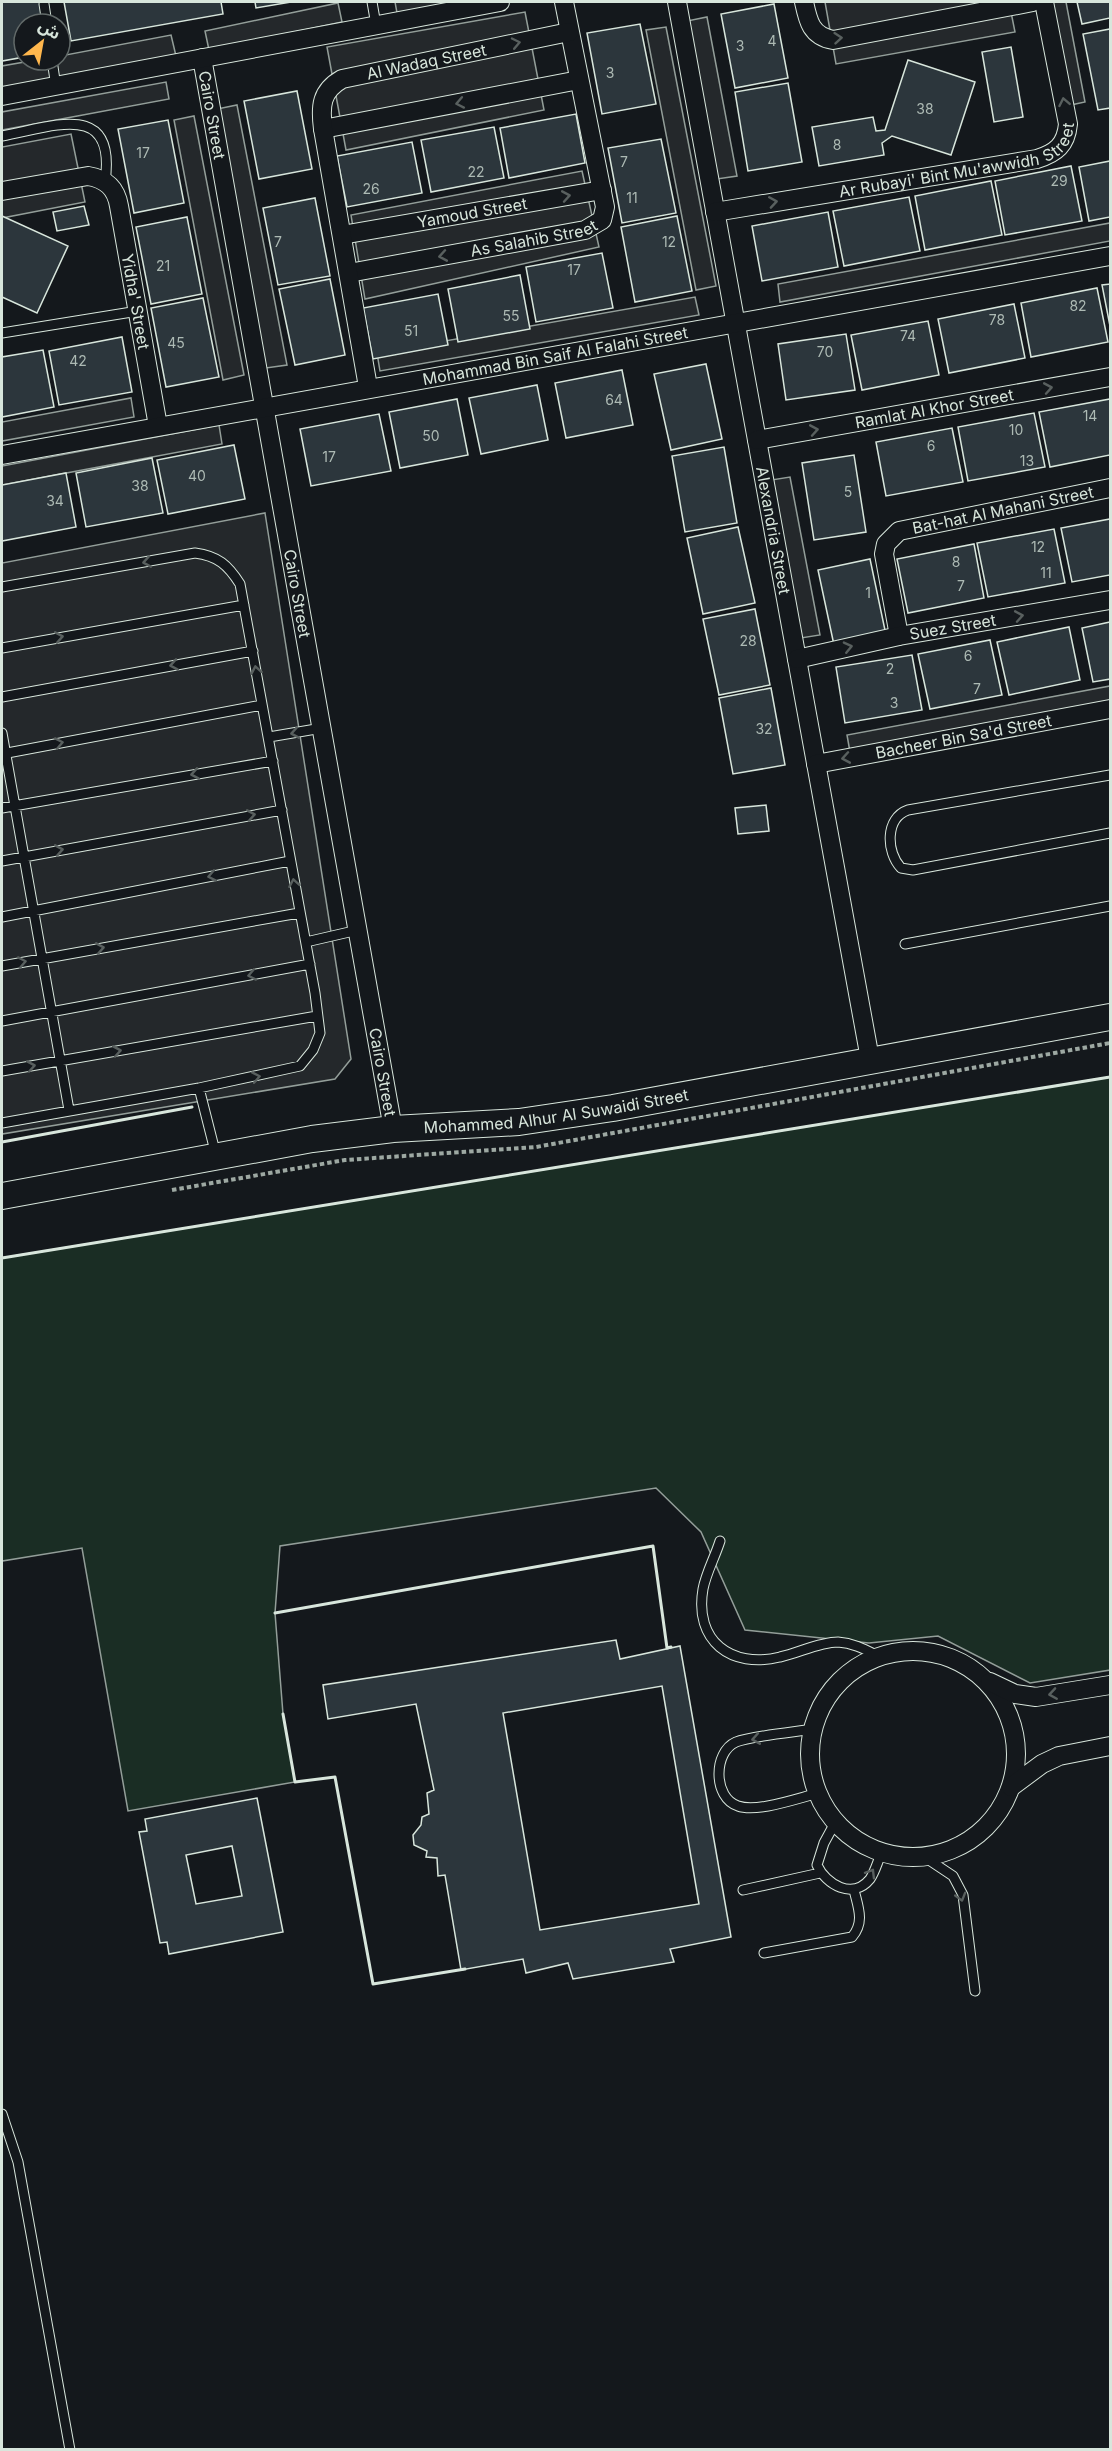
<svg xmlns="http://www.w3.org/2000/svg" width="1112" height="2451" font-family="Inter,'Noto Sans Arabic',sans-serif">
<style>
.green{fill:#1a2d24;stroke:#939e99;stroke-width:1.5}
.parking{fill:#24282b;stroke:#939e99;stroke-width:1.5}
.building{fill:#2c363c;stroke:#d8e6dc;stroke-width:1.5;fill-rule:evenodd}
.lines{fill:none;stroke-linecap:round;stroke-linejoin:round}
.lane-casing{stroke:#d8e6dc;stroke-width:11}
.street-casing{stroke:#d8e6dc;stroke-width:20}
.secondary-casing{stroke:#d8e6dc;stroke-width:28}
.path{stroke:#9da8a2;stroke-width:4;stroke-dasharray:4.5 3;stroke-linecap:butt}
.lane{stroke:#14181c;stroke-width:9}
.street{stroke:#14181c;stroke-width:18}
.secondary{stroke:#14181c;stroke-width:26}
.wall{stroke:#d8e6dc;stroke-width:3}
.oneway{stroke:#59605f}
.labels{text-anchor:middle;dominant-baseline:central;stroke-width:4.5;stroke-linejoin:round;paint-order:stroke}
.number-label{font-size:14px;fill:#adbab4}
.street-label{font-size:16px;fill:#d8e6dc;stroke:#14181c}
</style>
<rect width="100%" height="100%" fill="#14181c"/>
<path class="green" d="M1110,1077V1670L1030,1683L938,1636L869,1643L745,1630L701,1532L656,1488L280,1546L275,1613L283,1714L295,1782L128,1811L82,1548L2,1561V1258Z"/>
<path class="parking" d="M395,2H462L397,13Z
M825,2H1009L1015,32L836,64Z
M1046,2H1066L1085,102L1066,106Z
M338,3L342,22L209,50L205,31Z
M525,12L544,110L346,150L327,47Z
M707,17L737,176L717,179L687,21Z
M666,27L716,286L696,290L646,30Z
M171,35L176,56L2,88V66L36,60H60V56Z
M166,82L169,99L2,130V112Z
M237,105L287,365L266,368L217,109Z
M194,116L244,375L223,380L174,120Z
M71,134L85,202L2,218V147Z
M582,171L599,247L365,299L351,215Z
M1110,223V241L780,302L778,284Z
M695,297L699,315L380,371L377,353Z
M131,398L134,417L2,441V422Z
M219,425L222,444L2,485V466Z
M790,477L820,635L801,638L771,480Z
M265,513L351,1059L335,1079L2,1134V563Z
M1110,686V703L850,752L847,735Z"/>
<path class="building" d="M2,2H40L44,24H24V57L2,61Z
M64,2H221L223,14L71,41Z
M255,2H291L256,8Z
M1077,2H1110V18L1082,24Z
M774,4L788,78L735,88L721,14Z
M640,24L656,104L602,114L587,33Z
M1110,29V108L1098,110L1083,34Z
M1011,47L1023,117L994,122L982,52Z
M908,60L975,82L951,155L892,136L882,143L884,155L819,166L812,127L873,117L876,131L885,130Z
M788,83L802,162L748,171L735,92Z
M297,91L312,169L259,179L244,101Z
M576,114L585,163L509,178L500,128Z
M168,120L184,203L134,213L118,129Z
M494,127L504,178L431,192L421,140Z
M661,139L676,213L622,223L608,148Z
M412,142L422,193L347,207L337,156Z
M1110,161V217L1089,221L1079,167Z
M1071,166L1082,221L1005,235L995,181Z
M991,181L1002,235L925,250L915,196Z
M909,197L920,251L844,266L833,211Z
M315,198L330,276L278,285L263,208Z
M84,206L89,225L57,231L53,212Z
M828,212L838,267L762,281L752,226Z
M2,216L68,246L37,313L2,297Z
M677,216L692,291L635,302L621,227Z
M187,217L202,294L151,304L136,227Z
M602,253L613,308L536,322L526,267Z
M520,275L530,329L458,342L448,289Z
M330,279L345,355L295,365L279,289Z
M1110,284V326L1102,285Z
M1097,288L1108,342L1031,357L1021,303Z
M438,294L448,345L373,359L363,308Z
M203,298L219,377L166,387L151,308Z
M1014,304L1025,358L949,373L938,319Z
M928,321L939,375L862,390L851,335Z
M846,334L855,390L786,400L778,344Z
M122,337L132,392L59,405L49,351Z
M43,350L54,407L2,417V357Z
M706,364L722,439L671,450L654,374Z
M622,370L633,425L566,438L555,383Z
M537,385L548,440L481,454L469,398Z
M457,399L468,455L400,468L389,412Z
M1110,399V455L1050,467L1039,412Z
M1034,413L1045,467L968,481L958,427Z
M379,414L391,471L311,486L300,429Z
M952,428L963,482L886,496L876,442Z
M234,445L245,499L168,514L157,460Z
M724,447L737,523L685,532L672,456Z
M854,455L866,532L814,540L802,463Z
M152,458L163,513L86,527L76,473Z
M66,473L76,527L2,541V485Z
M1110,519V575L1072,582L1061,528Z
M738,527L755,603L703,614L687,538Z
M1054,529L1065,583L988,597L977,543Z
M974,544L984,598L908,613L897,559Z
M870,559L886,635L834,645L818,570Z
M755,609L770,685L719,695L703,619Z
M1110,622V679L1093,682L1082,628Z
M1069,627L1080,680L1009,695L997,642Z
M990,640L1002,695L930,709L918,654Z
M912,655L922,710L845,723L836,667Z
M771,688L785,765L733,774L719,698Z
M766,805L769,831L738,834L735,808Z
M616,1640L620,1659L680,1646L731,1937L670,1949L674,1962L573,1979L568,1963L526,1973L523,1959L461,1970L445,1875L438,1876L437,1858L426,1857L427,1851L414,1845L413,1835L421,1825L422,1817L429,1814L427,1793L434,1790L416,1704L328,1719L323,1685ZM662,1686L699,1904L540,1930L503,1713Z
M257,1798L283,1932L169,1954L167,1942L160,1943L139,1832L147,1831L145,1819ZM232,1846L242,1896L196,1904L186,1855Z"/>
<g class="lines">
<defs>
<path id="lane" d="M372,2L376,25
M44,4L47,24
M52,60L56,87
M2,136C52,127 117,99 105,182
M2,333L138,311
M2,587L195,553C218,556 228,565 240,584L315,993L320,1033L313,1050L300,1066L199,1088L2,1123
M2,648L244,605
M2,697L253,651
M2,733L69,1110
M269,737L322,728
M2,754L262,705
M1110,775L908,810C885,818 886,852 901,868L913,870L1110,833
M2,808L273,761
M2,861L282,810
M2,917L290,861
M306,942L358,930
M905,944L1110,906
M2,966L299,913
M2,1021L310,964
M2,1071L317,1016
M199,1088L216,1155
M720,1541C715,1557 706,1573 703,1589C694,1641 731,1669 780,1657C799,1653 819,1642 838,1642C854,1643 866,1650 880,1657
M814,1729C795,1732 751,1736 736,1742C713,1752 713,1798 738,1806C757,1813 798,1798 819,1793
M836,1821L824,1843L817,1865C826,1885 853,1900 870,1879C875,1872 878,1860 882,1852
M923,1856L953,1876L963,1895L975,1991
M743,1890L820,1873
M764,1953L852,1937C865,1922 858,1907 854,1890
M2,2114L18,2162L70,2450"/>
<g id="street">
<path id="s1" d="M677,2L870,1059"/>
<path d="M804,2C808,21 811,36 833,40L1033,2"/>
<path id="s2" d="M202,58L393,1129"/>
<path d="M2,96L500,2"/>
<path d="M323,129L579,80"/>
<path id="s3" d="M2,191L88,176C106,179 116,188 119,206L158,426"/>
<path id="s4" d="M715,212L1037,159C1056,153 1066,145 1068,124L1044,2"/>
<path id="s5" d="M342,235L602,190"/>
<path id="s6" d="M349,273L585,230L602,220L605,207L564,2"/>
<path id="s7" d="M368,387L323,129C320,106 321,91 342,79L569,32"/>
<path id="s8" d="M757,440L1110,377"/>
<path id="s9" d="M2,455L1110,256"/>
<path id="s10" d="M899,636L884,554L886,544L899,531L1110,488"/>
<path id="s11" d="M797,659L899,636L1110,600"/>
<path id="s12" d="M816,764L1110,709"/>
<circle cx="913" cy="1754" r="103"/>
<path d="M990,1682L1015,1694L1036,1697L1110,1685"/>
<path d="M1011,1787L1042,1764L1059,1756L1110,1746"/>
</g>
<g id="secondary">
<path id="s13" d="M2,1196L312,1139L393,1129L519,1122L613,1108L1110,1017"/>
</g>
</defs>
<use href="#lane" class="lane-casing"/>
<use href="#street" class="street-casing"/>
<use href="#secondary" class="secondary-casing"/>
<path class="path" d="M172,1190L345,1160L536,1147L1110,1043"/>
<use href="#lane" class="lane"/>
<use href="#street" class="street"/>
<use href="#secondary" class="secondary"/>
<path class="wall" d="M2,1142L192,1107
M2,1258L1110,1077
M275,1613L653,1546L667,1648L671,1647
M283,1714L295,1782L335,1777L373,1984L465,1969"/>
</g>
<defs><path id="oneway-chevron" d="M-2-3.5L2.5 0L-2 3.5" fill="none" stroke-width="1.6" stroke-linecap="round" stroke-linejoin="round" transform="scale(1.5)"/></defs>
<g class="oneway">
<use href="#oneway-chevron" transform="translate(838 38) rotate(-5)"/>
<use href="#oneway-chevron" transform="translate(516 43) rotate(-12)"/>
<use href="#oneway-chevron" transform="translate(1064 102) rotate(-101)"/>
<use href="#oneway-chevron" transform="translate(460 103) rotate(169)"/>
<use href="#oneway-chevron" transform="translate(566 196) rotate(-10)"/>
<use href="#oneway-chevron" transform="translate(773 202) rotate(-9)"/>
<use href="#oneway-chevron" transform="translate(443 256) rotate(170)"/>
<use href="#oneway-chevron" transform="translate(1048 388) rotate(-10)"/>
<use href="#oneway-chevron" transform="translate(814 430) rotate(-10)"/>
<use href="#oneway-chevron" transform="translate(147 562) rotate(170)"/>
<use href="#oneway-chevron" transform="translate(1019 616) rotate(-10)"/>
<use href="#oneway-chevron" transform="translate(59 637) rotate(-10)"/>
<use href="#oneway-chevron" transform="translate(848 647) rotate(-13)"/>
<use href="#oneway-chevron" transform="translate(174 665) rotate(170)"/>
<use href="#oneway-chevron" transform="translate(256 670) rotate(-100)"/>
<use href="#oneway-chevron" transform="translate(295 733) rotate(170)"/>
<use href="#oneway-chevron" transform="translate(59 743) rotate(-11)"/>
<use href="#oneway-chevron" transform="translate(846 758) rotate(170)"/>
<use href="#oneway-chevron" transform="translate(195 774) rotate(170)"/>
<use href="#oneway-chevron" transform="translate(251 815) rotate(-10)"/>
<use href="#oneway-chevron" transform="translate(59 850) rotate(-10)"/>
<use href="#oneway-chevron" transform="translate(212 876) rotate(169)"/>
<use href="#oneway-chevron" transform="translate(294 883) rotate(-100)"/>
<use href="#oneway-chevron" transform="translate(100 948) rotate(-10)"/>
<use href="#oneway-chevron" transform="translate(22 962) rotate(-11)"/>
<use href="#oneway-chevron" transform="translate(252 975) rotate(169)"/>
<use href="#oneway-chevron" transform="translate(117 1051) rotate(-10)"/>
<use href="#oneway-chevron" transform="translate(31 1066) rotate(-10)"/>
<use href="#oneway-chevron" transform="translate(256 1077) rotate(-11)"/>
<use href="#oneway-chevron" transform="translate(1053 1694) rotate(171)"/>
<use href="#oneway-chevron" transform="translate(756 1739) rotate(170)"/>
<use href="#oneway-chevron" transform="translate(871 1873) rotate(-59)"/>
<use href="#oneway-chevron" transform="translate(961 1897) rotate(74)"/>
</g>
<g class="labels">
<g class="number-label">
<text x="772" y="40">4</text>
<text x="740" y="45">3</text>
<text x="610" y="72">3</text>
<text x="925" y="108">38</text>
<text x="837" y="144">8</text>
<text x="143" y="152">17</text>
<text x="624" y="161">7</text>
<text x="476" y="171">22</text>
<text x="1059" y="180">29</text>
<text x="371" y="188">26</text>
<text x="632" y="197">11</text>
<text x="278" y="241">7</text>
<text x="669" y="241">12</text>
<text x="163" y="265">21</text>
<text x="574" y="269">17</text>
<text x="1078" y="305">82</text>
<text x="511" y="315">55</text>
<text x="997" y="319">78</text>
<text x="411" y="330">51</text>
<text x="908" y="335">74</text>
<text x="176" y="342">45</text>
<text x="825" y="351">70</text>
<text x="78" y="360">42</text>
<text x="614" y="399">64</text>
<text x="1090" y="415">14</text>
<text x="1016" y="429">10</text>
<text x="431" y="435">50</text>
<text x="931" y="445">6</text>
<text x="329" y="456">17</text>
<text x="1027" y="460">13</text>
<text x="197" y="475">40</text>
<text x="140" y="485">38</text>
<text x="848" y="491">5</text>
<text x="55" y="500">34</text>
<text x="1038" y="546">12</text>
<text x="956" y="561">8</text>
<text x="1046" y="572">11</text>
<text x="961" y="585">7</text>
<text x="868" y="592">1</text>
<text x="748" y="640">28</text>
<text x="968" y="655">6</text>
<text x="890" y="668">2</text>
<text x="977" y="688">7</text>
<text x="894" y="702">3</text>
<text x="764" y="728">32</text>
</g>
<g class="street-label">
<text stroke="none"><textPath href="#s7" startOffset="406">Al Wadaq Street</textPath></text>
<text stroke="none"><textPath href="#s2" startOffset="58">Cairo Street</textPath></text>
<text stroke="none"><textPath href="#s4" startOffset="252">Ar Rubayi' Bint Mu'awwidh Street</textPath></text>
<text stroke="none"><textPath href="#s5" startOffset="132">Yamoud Street</textPath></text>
<text stroke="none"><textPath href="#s6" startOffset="188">As Salahib Street</textPath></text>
<text stroke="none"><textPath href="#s3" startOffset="231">Yidha' Street</textPath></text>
<text stroke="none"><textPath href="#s9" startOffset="562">Mohammad Bin Saif Al Falahi Street</textPath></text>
<text stroke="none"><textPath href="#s8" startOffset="180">Ramlat Al Khor Street</textPath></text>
<text stroke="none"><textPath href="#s10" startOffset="218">Bat-hat Al Mahani Street</textPath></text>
<text stroke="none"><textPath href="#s1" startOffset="537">Alexandria Street</textPath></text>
<text stroke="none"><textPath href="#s2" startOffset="544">Cairo Street</textPath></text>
<text stroke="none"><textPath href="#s11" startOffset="159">Suez Street</textPath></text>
<text stroke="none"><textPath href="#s12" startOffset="150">Bacheer Bin Sa'd Street</textPath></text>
<text stroke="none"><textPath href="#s2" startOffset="1030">Cairo Street</textPath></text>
<text stroke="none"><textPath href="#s13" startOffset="561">Mohammed Alhur Al Suwaidi Street</textPath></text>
</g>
</g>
<rect width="1112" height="2451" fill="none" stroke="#d8e6dc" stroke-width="6"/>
<g transform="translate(42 42) rotate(31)"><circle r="28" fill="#14181c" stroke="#626a69" stroke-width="1.5"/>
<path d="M0-4.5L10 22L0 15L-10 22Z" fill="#ffb74d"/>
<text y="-9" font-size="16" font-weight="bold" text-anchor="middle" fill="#d8e6dc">ش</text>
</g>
</svg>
